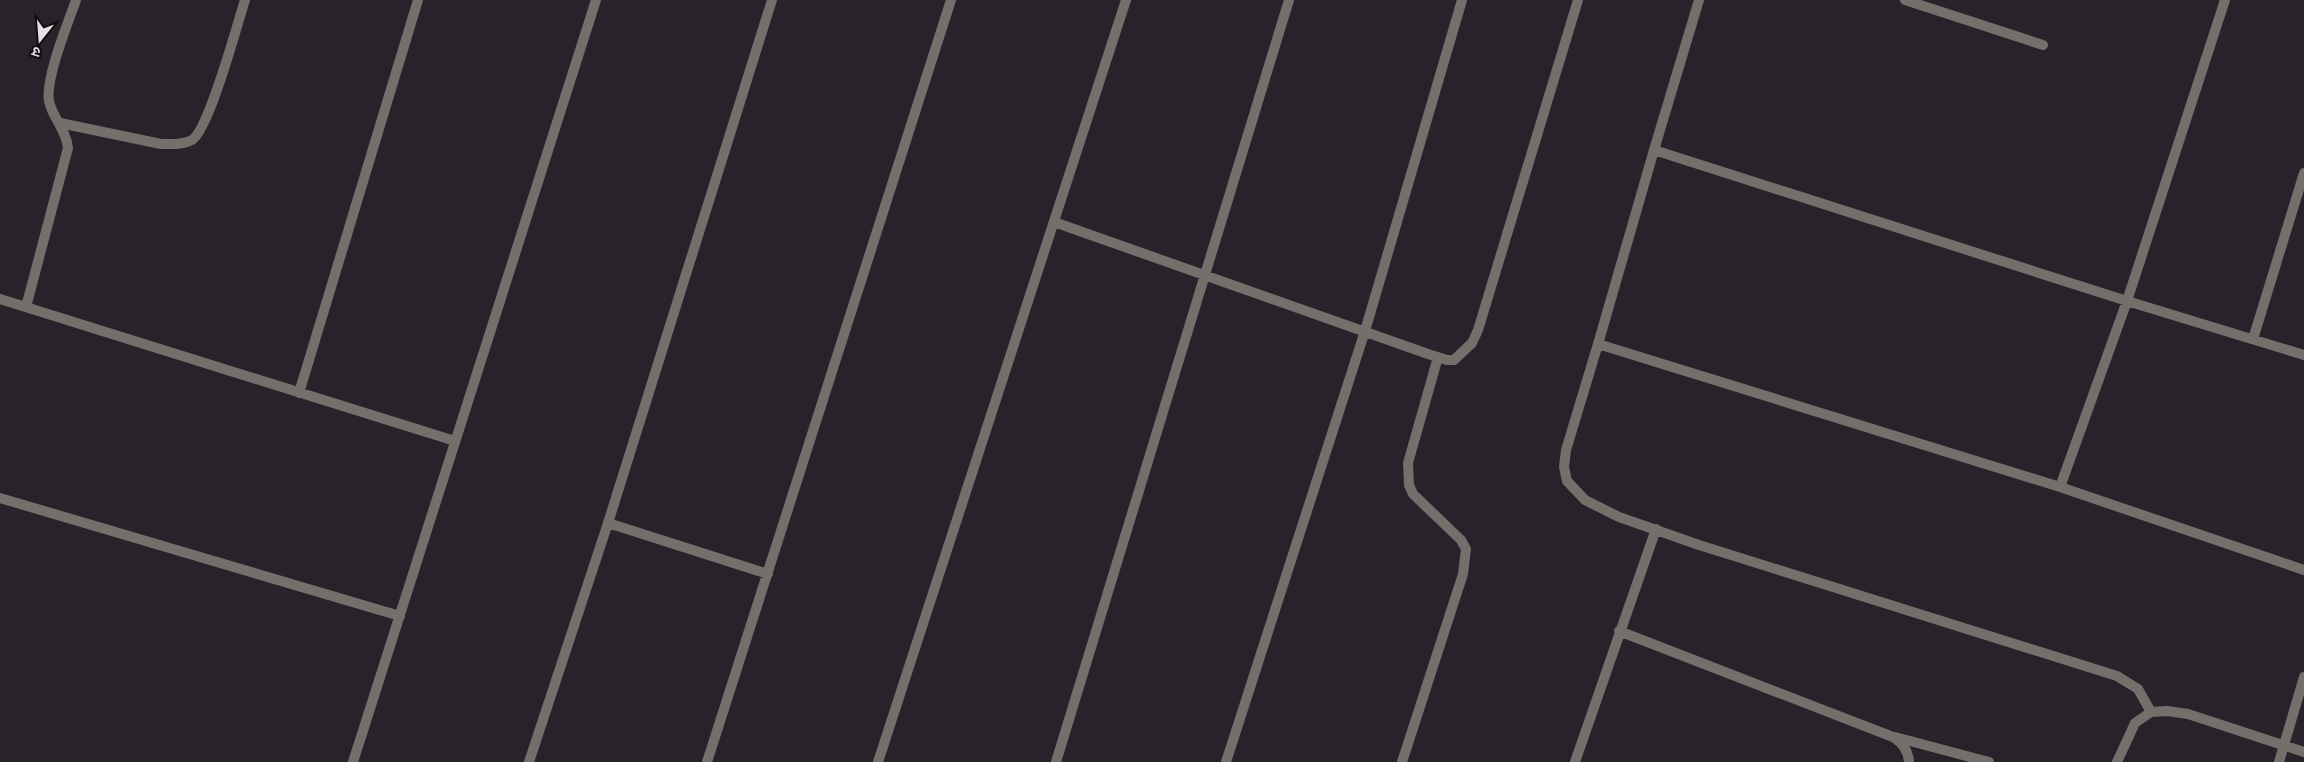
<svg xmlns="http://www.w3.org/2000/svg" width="2304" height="762" font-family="Inter,'Noto Sans Devanagari',sans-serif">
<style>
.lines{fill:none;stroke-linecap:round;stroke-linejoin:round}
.street{stroke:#73706c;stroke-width:10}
</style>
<rect width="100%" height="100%" fill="#29222a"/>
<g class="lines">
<path class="street" d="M1699,0L1654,150L2127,301L2304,355
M1905,0L2043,45
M60,123L161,144C170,144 183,145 192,140C209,130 237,25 245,0
M1654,150L1598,344L2060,487L2304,570
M1054,222L1428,354L1447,360H1454L1472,343L1478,330L1578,0
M0,299L455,441
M26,307L68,148C66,129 52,117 49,101C45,79 68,23 76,0
M2253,339L2304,173
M1598,344L1566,450L1564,467L1567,481L1585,500L1619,517L1699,545L2117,676L2138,689L2151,712
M299,393L418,0
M2060,487L2127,301L2225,0
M0,498L400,616
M608,523L768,574
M1619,631L1893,737C1903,744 1908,750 1909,762
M1895,737L1989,762
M353,762L596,0
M529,762L608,523L772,0
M707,762L951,0
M878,762L1126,0
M1056,762L1289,0
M1226,762L1365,331L1462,0
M1402,762L1463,574L1466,549L1461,540L1413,494L1409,485L1408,463L1438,357
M1575,762L1656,529
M2117,762L2135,723L2151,712L2167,711L2188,714L2304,752
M2279,762L2304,677"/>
</g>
<g transform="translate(40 40) rotate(197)" stroke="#100d10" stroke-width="4" paint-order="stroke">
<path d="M0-4L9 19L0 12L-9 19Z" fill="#e4e0e5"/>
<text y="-8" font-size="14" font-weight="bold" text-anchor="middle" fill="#e4e0e5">उ</text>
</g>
</svg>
